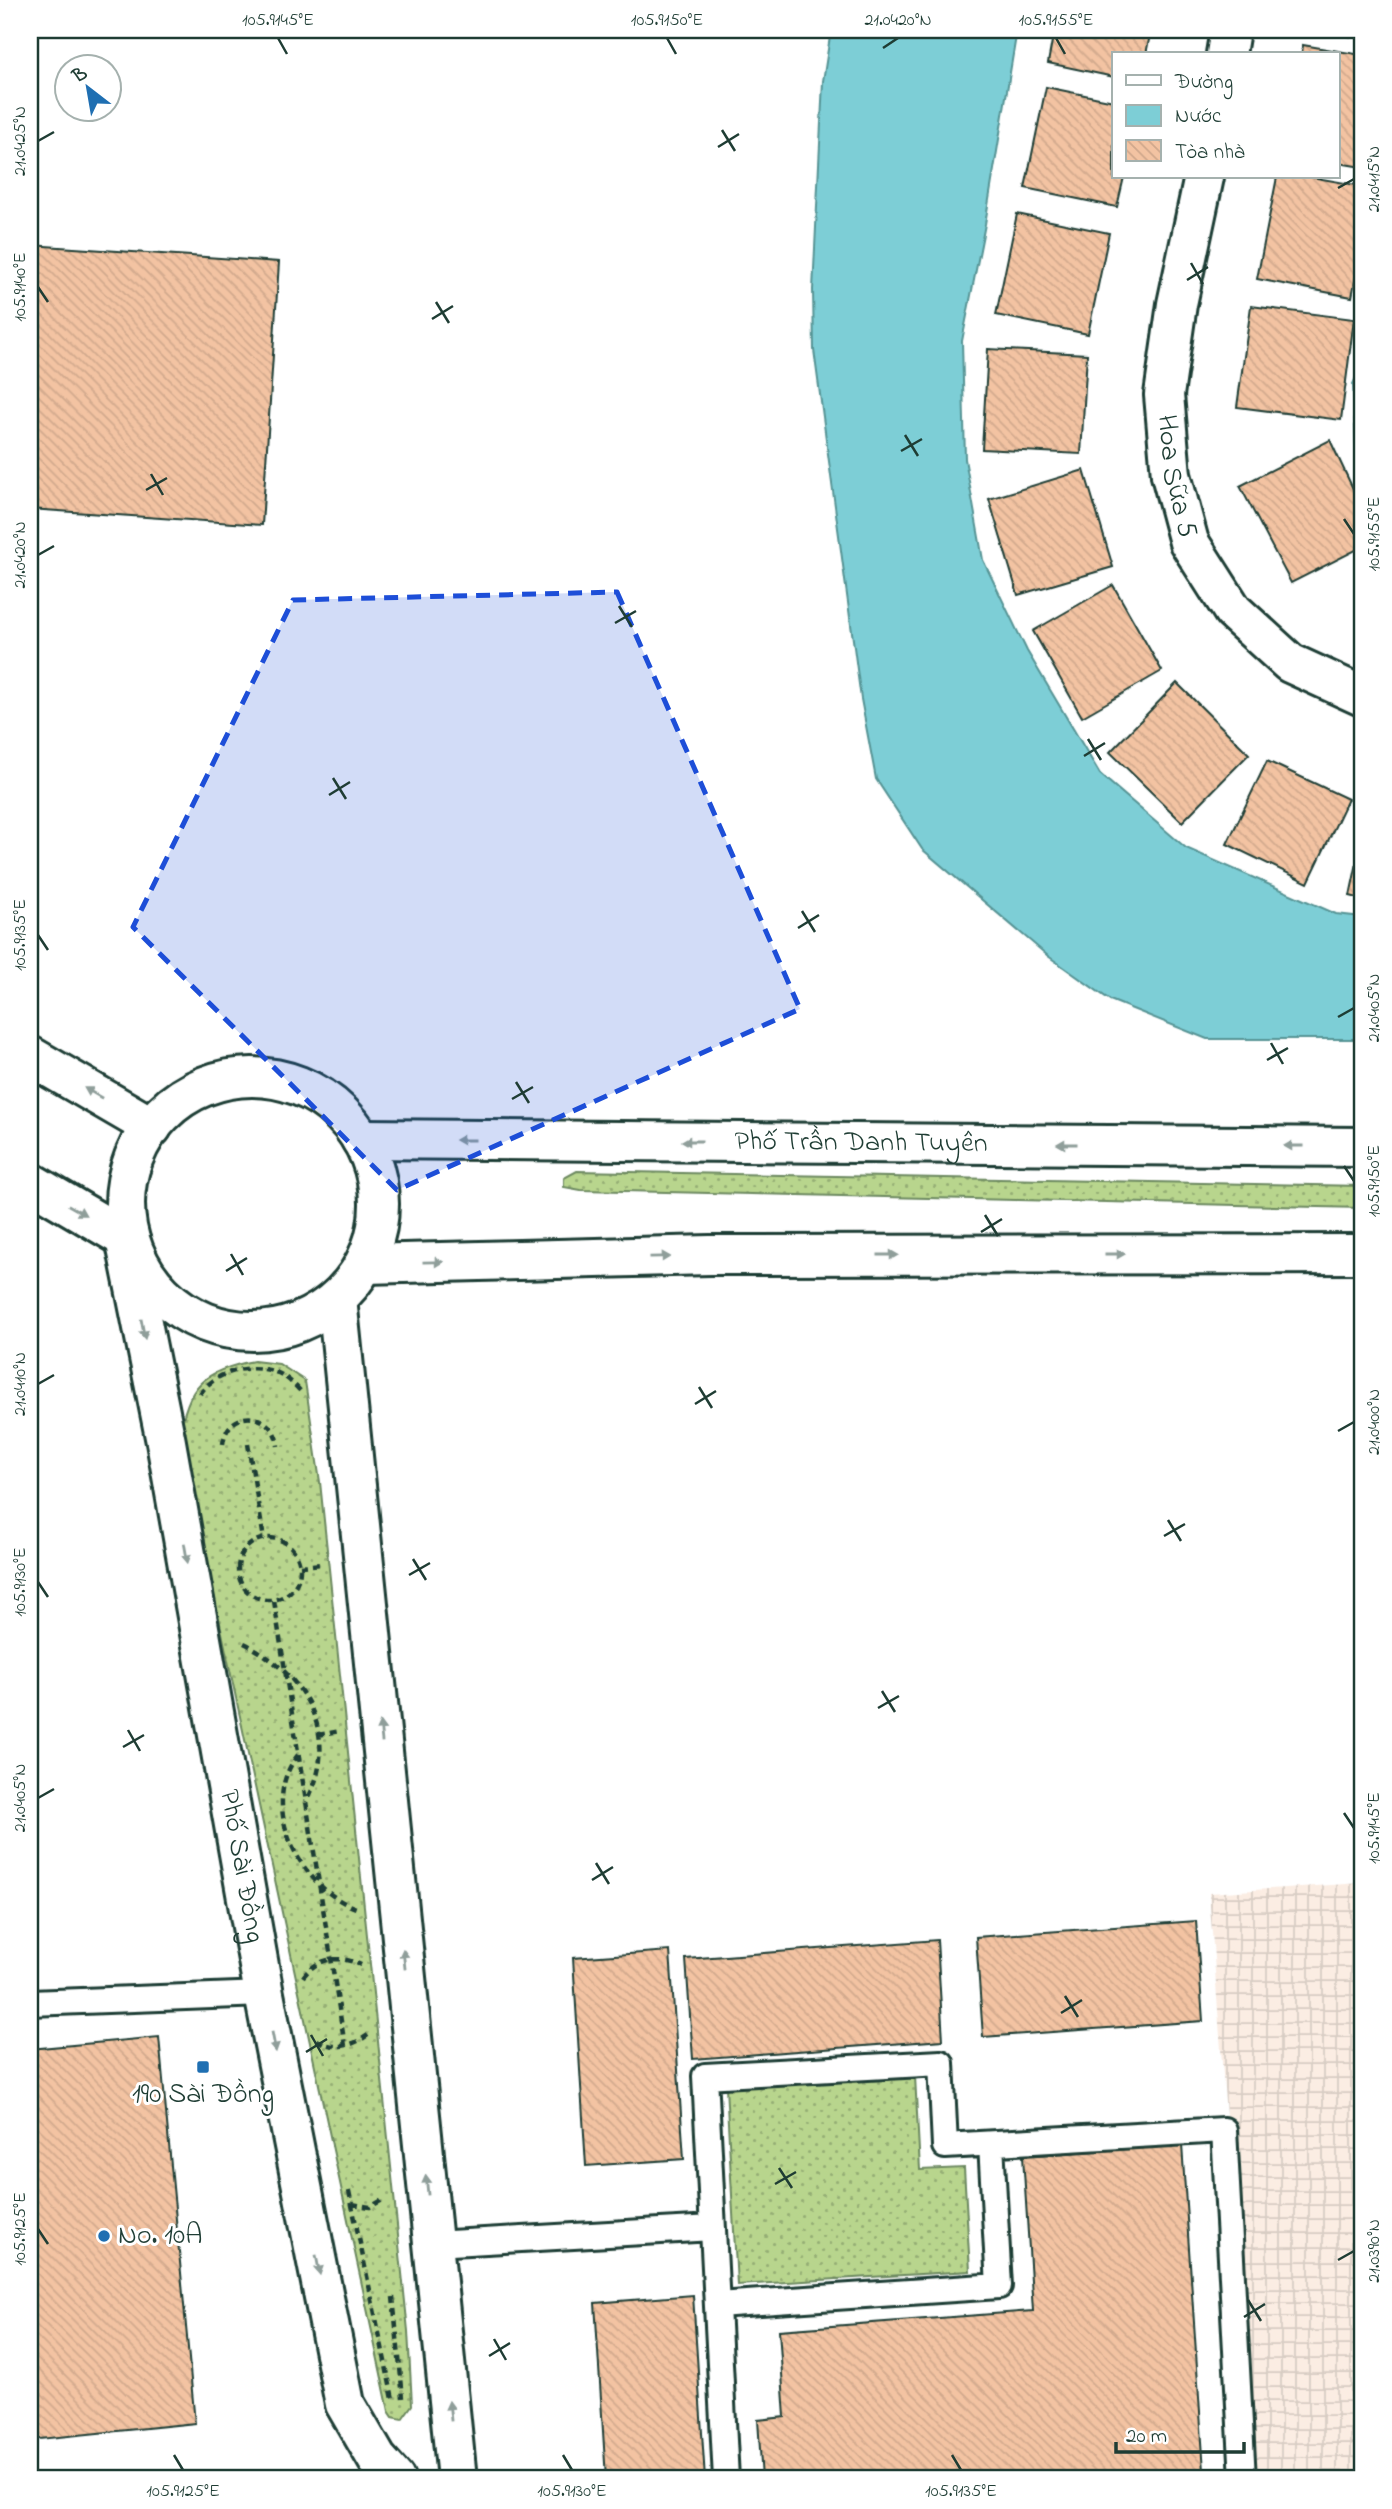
<svg xmlns="http://www.w3.org/2000/svg" width="1392" height="2509" font-family="'Indie Flower',sans-serif">
<style>
.industrial{fill:url(#industrial-grid)}
.grass{fill:url(#grass-dots);stroke:#6c8960;stroke-width:2}
.water{fill:#7dced6;stroke:#579495;stroke-width:2}
.building{fill:url(#building-back-hatch);stroke:#1f3d34;stroke-width:2}
.lines{fill:none;stroke-linecap:round;stroke-linejoin:round}
.service-casing{stroke:#1f3d34;stroke-width:30}
.minor-casing{stroke:#1f3d34;stroke-width:44}
.tertiary-casing{stroke:#1f3d34;stroke-width:44}
.primary-casing{stroke:#1f3d34;stroke-width:44}
.path{stroke:#1f3d34;stroke-width:4.5;stroke-dasharray:7 5;stroke-linecap:butt}
.service{stroke:#fff;stroke-width:24}
.minor{stroke:#fff;stroke-width:38}
.tertiary{stroke:#fff;stroke-width:38}
.primary{stroke:#fff;stroke-width:38}
.oneway{fill:#8f9e9a}
.marked{fill:#1d4ed8;fill-opacity:0.2;stroke:#1d4ed8;stroke-width:5;stroke-dasharray:14 9;stroke-linejoin:round}
.ticks{fill:none;stroke:#1f3d34;stroke-width:2.5}
.poi-dot{fill:#1f6fb2;stroke:#fff;stroke-width:2.5}
.labels{text-anchor:middle;dominant-baseline:central;stroke-width:6;stroke-linejoin:round;paint-order:stroke}
.street-label{font-size:28px;fill:#1f3d34;stroke:#fff}
.poi-label{font-size:28px;fill:#1f3d34;stroke:#fff}
.neatline{fill:none;stroke:#1f3d34;stroke-width:2.5}
.ticks-label{font-size:18px;text-anchor:middle;fill:#1f3d34}
</style>
<defs>
<pattern id="industrial-grid" width="8" height="8" patternUnits="userSpaceOnUse" patternTransform="scale(1.75)"><rect width="8" height="8" fill="#fbede3"/><path d="M0 4h8M4 0v8" fill="none" stroke="#d7ccc3"/></pattern>
<pattern id="grass-dots" width="8" height="8" patternUnits="userSpaceOnUse" patternTransform="scale(1.75)"><rect width="8" height="8" fill="#b8d58d"/><path d="M2 2h.1M6 6h.1" fill="none" stroke="#95ae74" stroke-width="1.8" stroke-linecap="round"/></pattern>
<pattern id="building-back-hatch" width="6" height="6" patternUnits="userSpaceOnUse" patternTransform="scale(1.75)"><rect width="6" height="6" fill="#f3c3a2"/><path d="M-1 5l2 2M0 0l6 6M5-1l2 2" fill="none" stroke="#d0a88c"/></pattern>
</defs>
<rect width="100%" height="100%" fill="#fff"/>
<filter id="ink" filterUnits="userSpaceOnUse"><feTurbulence type="fractalNoise" baseFrequency=".0143" numOctaves="2"/><feDisplacementMap in="SourceGraphic" scale="14" xChannelSelector="R" yChannelSelector="G"/><feConvolveMatrix kernelMatrix="1 2 1 2 8 2 1 2 1" color-interpolation-filters="sRGB"/></filter>
<g filter="url(#ink)">
<path class="industrial" d="M1362,1883V2479H1254L1209,1893Z"/>
<path class="grass" d="M577,1171L1362,1186V1208L581,1190L564,1187V1178Z
M254,1361L279,1364L305,1381L320,1482L408,2331L412,2405L402,2419L393,2417L389,2411L180,1437C186,1386 204,1370 254,1361Z
M915,2076L920,2170L964,2168L970,2271L737,2285L726,2087Z"/>
<path class="water" d="M831,30H1017L985,224L962,341L965,459L983,560L1027,651L1100,774L1186,848L1336,914L1362,917V1039H1207L1110,1000L1048,956L922,849L876,779L861,699L814,350L813,290L823,81Z
M1362,365V453L1356,447L1353,384Z"/>
<path class="building" d="M1054,30H1151L1146,54H1114V77L1048,63Z
M1306,30H1362V38Z
M1303,45L1362,55V167L1338,163V54H1302Z
M1046,87L1114,101V177H1124L1117,207L1025,188Z
M1277,177H1311L1362,186V245L1352,297L1257,279Z
M1017,214L1109,233L1088,334L996,315Z
M30,245L279,262L262,525L30,509Z
M1251,306L1354,319L1341,420L1237,407Z
M988,349L1087,354L1081,454L982,449Z
M1330,440L1362,508V547L1291,583L1240,486Z
M1084,470L1113,567L1018,595L989,499Z
M1113,585L1162,671L1082,717L1033,631Z
M1177,683L1249,754L1182,822L1110,752Z
M1267,761L1348,799L1308,883L1227,844Z
M1362,839V899L1350,896Z
M1196,1921L1203,2021L983,2037L976,1937Z
M937,1940L943,2040L693,2059L686,1959Z
M670,1951L684,2159L586,2166L573,1958Z
M159,2037L195,2423L30,2440V2049Z
M1182,2145L1204,2471L1092,2479H762L758,2420L785,2417L779,2330L1033,2311L1023,2156Z
M693,2295L705,2479H606L595,2303Z"/>
<g class="lines">
<defs>
<path id="service" d="M30,2003L264,1994
M433,2244L713,2228
M717,2305L999,2286L991,2144
M726,2479L705,2076L941,2063L945,2146L1224,2130L1243,2479"/>
<g id="minor">
<path d="M1226,54L1230,30"/>
<path id="s1" d="M1204,177L1177,304L1164,395L1171,475L1189,542L1233,611L1290,663L1362,696"/>
</g>
<g id="tertiary">
<path id="s2" d="M125,1238L166,1442L264,1994L345,2404L377,2459L395,2479"/>
<path d="M337,1299L457,2479"/>
</g>
<g id="primary">
<path d="M30,1056L152,1127"/>
<circle cx="252" cy="1204" r="127"/>
<path id="s3" d="M361,1139L1362,1147"/>
<path d="M30,1182L125,1238"/>
<path d="M365,1264L710,1255L1362,1254"/>
</g>
</defs>
<use href="#service" class="service-casing"/>
<use href="#minor" class="minor-casing"/>
<use href="#tertiary" class="tertiary-casing"/>
<use href="#primary" class="primary-casing"/>
<path class="path" d="M200,1394C215,1371 252,1362 278,1373C287,1377 297,1387 303,1394
M223,1444C227,1407 274,1410 278,1446
M248,1444L264,1539
M238 1569a31 31 0 1 1 62 0a31 31 0 1 1-62 0Z
M300,1566L323,1564
M274,1601L345,2046
M244,1643C304,1673 343,1737 306,1802
M318,1735L340,1731
M298,1755C257,1806 301,1889 356,1908
M303,1977C318,1957 340,1955 361,1965
M317,2040C334,2051 353,2046 368,2035
M349,2191L393,2399
M352,2204L370,2207L384,2199
M393,2297L403,2398"/>
<use href="#service" class="service"/>
<use href="#minor" class="minor"/>
<use href="#tertiary" class="tertiary"/>
<use href="#primary" class="primary"/>
</g>
<defs><path id="oneway-solid" d="M-6-.8H1V-3.2L6.5 0L1 3.2V.8H-6Z" transform="scale(1.75)"/></defs>
<g class="oneway">
<use href="#oneway-solid" transform="translate(93 1093) rotate(-150)"/>
<use href="#oneway-solid" transform="translate(465 1140) rotate(-180)"/>
<use href="#oneway-solid" transform="translate(692 1141) rotate(-180)"/>
<use href="#oneway-solid" transform="translate(1067 1144) rotate(-180)"/>
<use href="#oneway-solid" transform="translate(1294 1146) rotate(-180)"/>
<use href="#oneway-solid" transform="translate(77 1210) rotate(30)"/>
<use href="#oneway-solid" transform="translate(1115 1254)"/>
<use href="#oneway-solid" transform="translate(888 1255)"/>
<use href="#oneway-solid" transform="translate(660 1257) rotate(-1)"/>
<use href="#oneway-solid" transform="translate(433 1262) rotate(-1)"/>
<use href="#oneway-solid" transform="translate(143 1329) rotate(79)"/>
<use href="#oneway-solid" transform="translate(186 1553) rotate(80)"/>
<use href="#oneway-solid" transform="translate(381 1732) rotate(-96)"/>
<use href="#oneway-solid" transform="translate(404 1959) rotate(-96)"/>
<use href="#oneway-solid" transform="translate(274 2042) rotate(79)"/>
<use href="#oneway-solid" transform="translate(427 2185) rotate(-96)"/>
<use href="#oneway-solid" transform="translate(318 2265) rotate(79)"/>
<use href="#oneway-solid" transform="translate(450 2411) rotate(-96)"/>
</g>
</g>
<path class="marked" d="M617,592L800,1009L397,1190L133,927L293,600Z"/>
<path class="ticks" d="M278,38L287,54M667,38L676,54M1056,38L1065,54M883,48L898,38M722,130L735,151M38,141L54,132M718,147L739,134M1338,188L1354,179M1191,263L1203,284M1187,280L1208,267M38,287L48,302M436,302L449,323M432,319L453,306M905,435L918,456M901,451L922,439M151,474L163,495M146,490L167,478M1344,519L1354,534M38,555L54,546M619,606L632,627M615,623L636,611M1088,739L1101,760M1084,756L1105,743M333,778L346,799M329,795L350,782M802,911L815,932M798,928L819,915M38,935L48,950M1338,1017L1354,1008M1271,1043L1283,1064M1267,1060L1288,1048M516,1082L529,1103M512,1099L533,1087M1344,1166L1354,1181M985,1215L998,1236M981,1232L1002,1219M231,1254L243,1275M226,1271L247,1258M38,1384L54,1375M699,1387L712,1408M695,1404L716,1391M1338,1431L1354,1422M1168,1520L1181,1541M1164,1536L1185,1524M413,1559L426,1580M409,1575L430,1563M38,1582L48,1597M882,1691L895,1712M878,1708L899,1696M128,1730L140,1751M123,1747L144,1735M38,1798L54,1789M1344,1813L1354,1828M596,1863L609,1884M592,1880L613,1867M1065,1996L1078,2017M1061,2013L1082,2000M311,2035L323,2056M306,2052L327,2039M779,2168L792,2188M775,2184L796,2172M38,2229L48,2244M1338,2260L1354,2251M1248,2300L1261,2321M1244,2317L1265,2304M494,2339L506,2360M489,2356L510,2343M174,2455L183,2470M563,2455L572,2470M952,2455L961,2470"/>
<g class="poi-dot">
<rect x="196" y="2060" width="14" height="14" rx="3.5"/>
<circle cx="104" cy="2236" r="7"/>
</g>
<g class="labels">
<g class="street-label">
<text stroke="none"><textPath href="#s1" startOffset="304">Hoa Sữa 5</textPath></text>
<text stroke="none"><textPath href="#s3" startOffset="500">Phố Trần Danh Tuyên</textPath></text>
<text stroke="none"><textPath href="#s2" startOffset="639">Phố Sài Đồng</textPath></text>
</g>
<g class="poi-label">
<text x="203" y="2095">190 Sài Đồng</text>
<text x="118" y="2236" text-anchor="start">No. 10A</text>
</g>
</g>
<rect width="1392" height="2509" fill="none" stroke="#fff" stroke-width="77"/>
<rect x="1112" y="52" width="228" height="126" fill="#ffffff" stroke="#a5b1ae" stroke-width="2"/>
<rect x="1126" y="75" width="35" height="10" fill="#ffffff" stroke="#a5b1ae" stroke-width="2"/>
<text x="1175" y="88" font-size="21" fill="#1f3d34">Đường</text>
<rect x="1126" y="105" width="35" height="21" fill="#7dced6" stroke="#a5b1ae" stroke-width="2"/>
<text x="1175" y="122" font-size="21" fill="#1f3d34">Nước</text>
<rect x="1126" y="140" width="35" height="21" fill="url(#building-back-hatch)" stroke="#a5b1ae" stroke-width="2"/>
<text x="1175" y="158" font-size="21" fill="#1f3d34">Tòa nhà</text>
<g transform="translate(88 88) rotate(329)"><circle r="33" fill="#ffffff" stroke="#a5b1ae" stroke-width="2"/>
<path d="M0-5L12 26L0 18L-12 26Z" fill="#1f6fb2"/>
<text y="-10" font-size="19" font-weight="bold" text-anchor="middle" fill="#1f3d34">B</text>
</g>
<path d="M1116 2442v10h128v-10" fill="none" stroke="#1f3d34" stroke-width="3.5"/>
<text x="1126" y="2442" font-size="21" fill="#1f3d34" stroke="#ffffff" stroke-width="5" paint-order="stroke">20 m</text>
<rect x="38" y="38" width="1316" height="2432" class="neatline"/>
<g class="ticks-label">
<text x="278" y="25">105.9145°E</text>
<text x="667" y="25">105.9150°E</text>
<text x="898" y="25">21.0420°N</text>
<text x="1056" y="25">105.9155°E</text>
<text transform="translate(19 141) rotate(-90)" y="6">21.0425°N</text>
<text transform="translate(1373 179) rotate(-90)" y="6">21.0415°N</text>
<text transform="translate(19 287) rotate(-90)" y="6">105.9140°E</text>
<text transform="translate(1373 534) rotate(-90)" y="6">105.9155°E</text>
<text transform="translate(19 555) rotate(-90)" y="6">21.0420°N</text>
<text transform="translate(19 935) rotate(-90)" y="6">105.9135°E</text>
<text transform="translate(1373 1008) rotate(-90)" y="6">21.0405°N</text>
<text transform="translate(1373 1181) rotate(-90)" y="6">105.9150°E</text>
<text transform="translate(19 1384) rotate(-90)" y="6">21.0410°N</text>
<text transform="translate(1373 1422) rotate(-90)" y="6">21.0400°N</text>
<text transform="translate(19 1582) rotate(-90)" y="6">105.9130°E</text>
<text transform="translate(19 1798) rotate(-90)" y="6">21.0405°N</text>
<text transform="translate(1373 1828) rotate(-90)" y="6">105.9145°E</text>
<text transform="translate(19 2229) rotate(-90)" y="6">105.9125°E</text>
<text transform="translate(1373 2251) rotate(-90)" y="6">21.0390°N</text>
<text x="183" y="2496">105.9125°E</text>
<text x="572" y="2496">105.9130°E</text>
<text x="961" y="2496">105.9135°E</text>
</g>
</svg>
